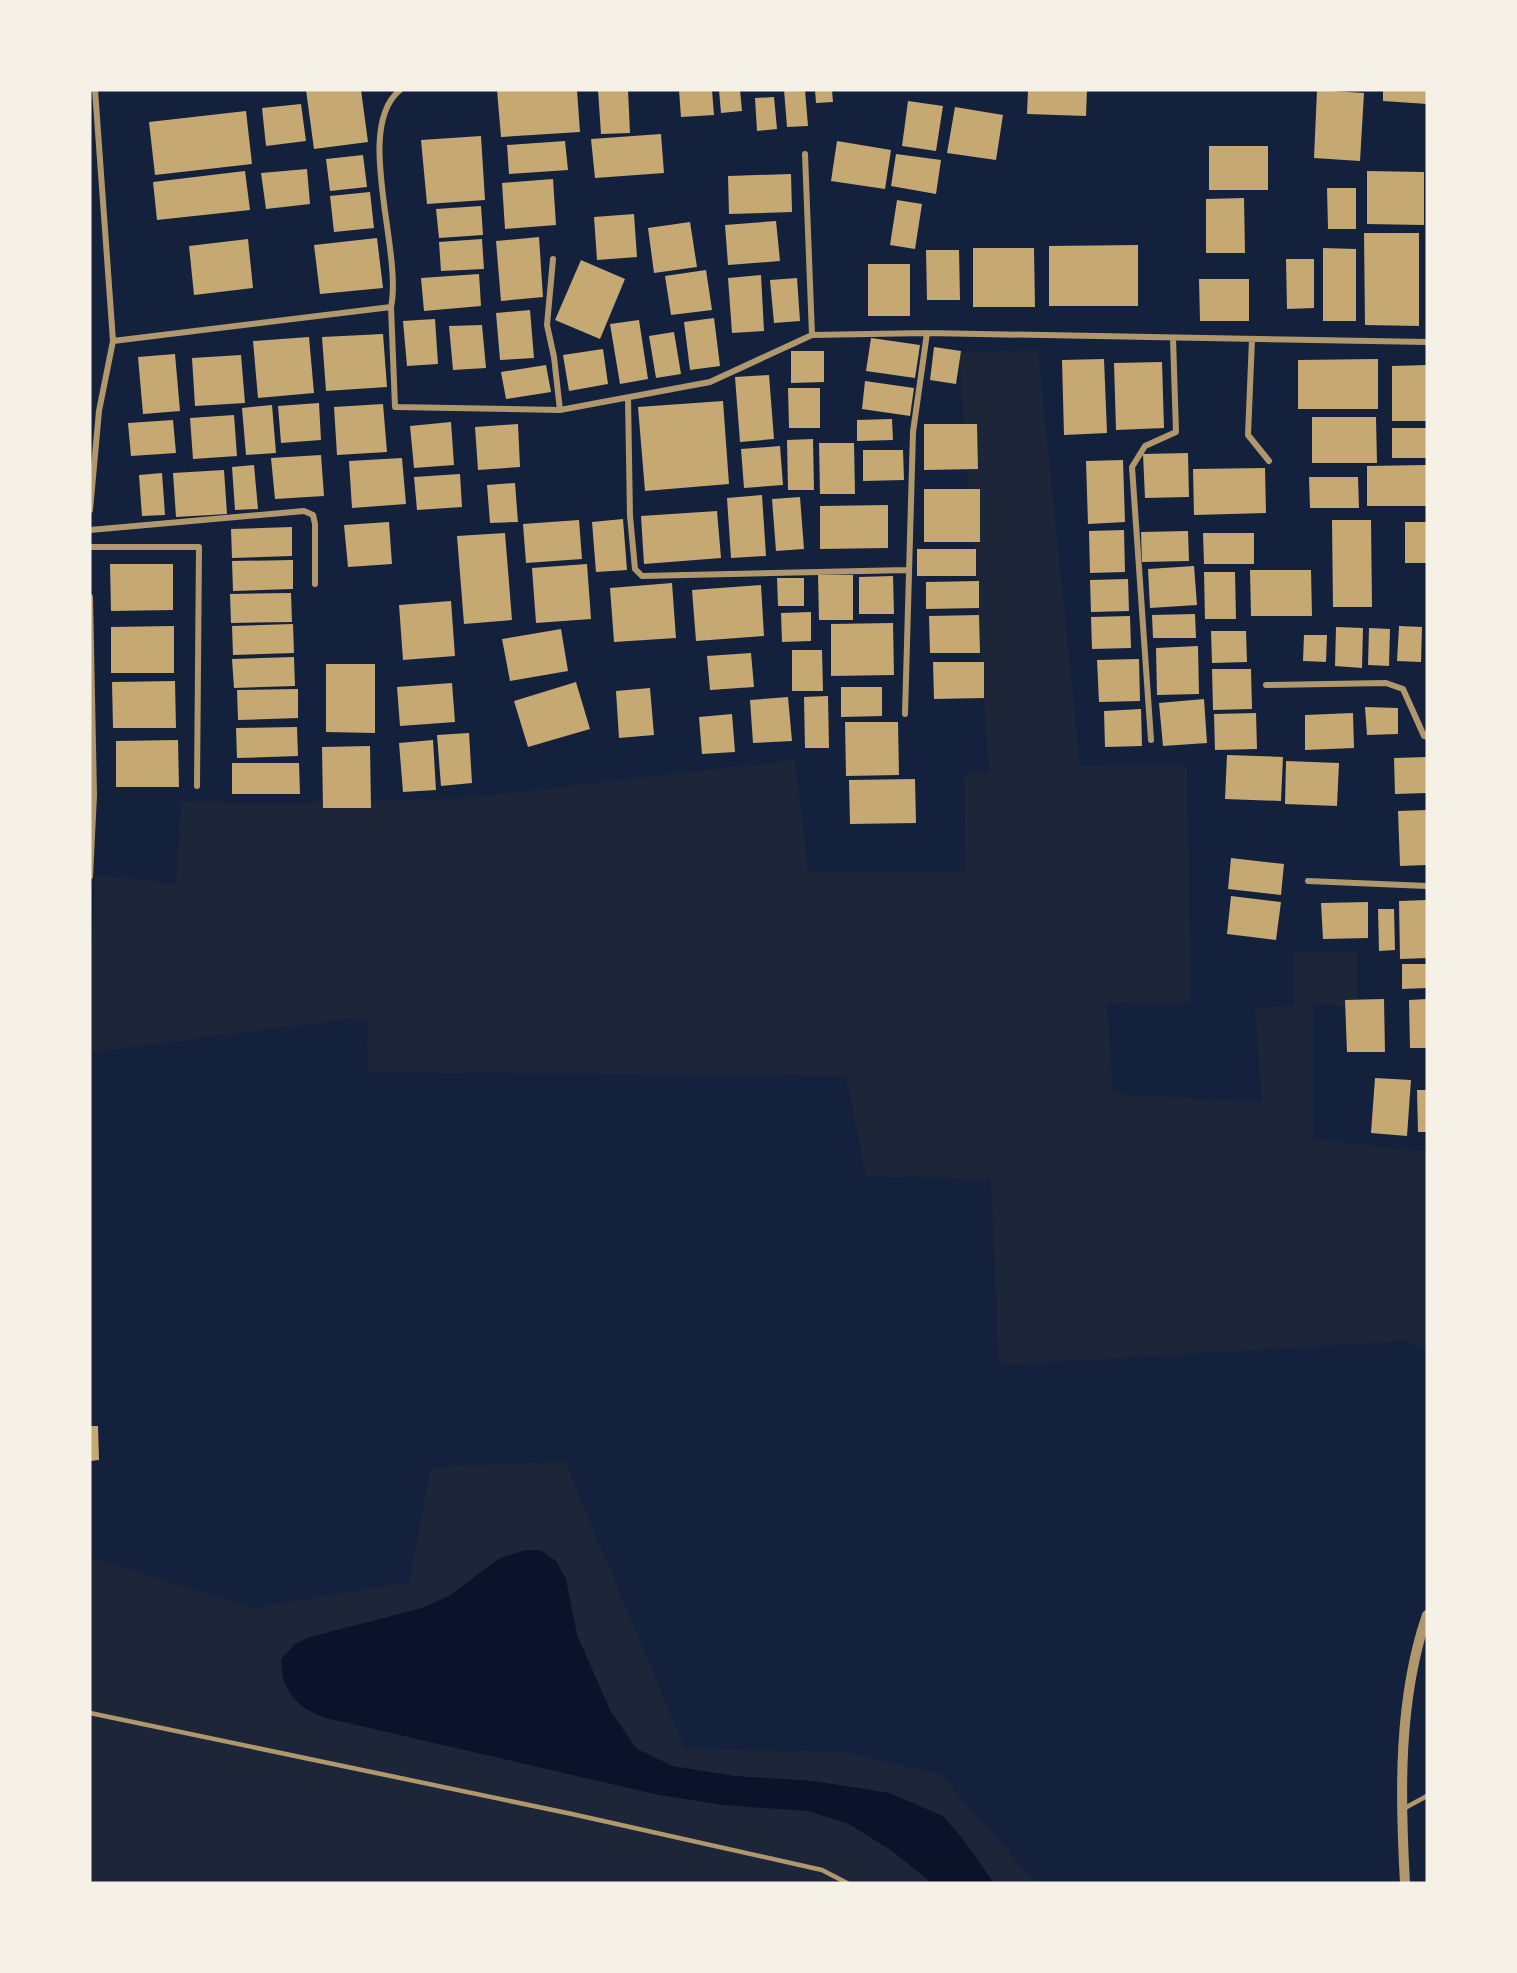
<svg xmlns="http://www.w3.org/2000/svg" width="1517" height="1973" font-family="Lato,sans-serif">
<style>
.green{fill:#1d2539}
.water{fill:#0b132b}
.building{fill:#c6a872}
.lines{fill:none;stroke-linecap:round;stroke-linejoin:round}
.service{stroke:#b1986c;stroke-width:4.5}
.minor{stroke:#b1986c;stroke-width:6}
.tertiary{stroke:#b1986c;stroke-width:10}
</style>
<rect width="100%" height="100%" fill="#14213d"/>
<path class="green" d="M1038,350L1080,766L1187,765L1191,1002L1107,1004L1113,1094L1262,1102L1255,1009L1294,1006V952H1357V1008L1313,1003L1314,1139L1427,1152V1350L1406,1341L999,1365L991,1179L866,1176L846,1076L368,1072L367,1017L90,1052V985L96,874L176,884L181,802L290,803L465,798L795,760L808,871H966L964,774L989,773L959,353Z
M565,1462L685,1749L843,1752L940,1774L1036,1883H90V1557L252,1608L409,1582L431,1467Z"/>
<path class="water" d="M525,1550H540L556,1561L566,1579L577,1635L611,1712L637,1749L673,1766L735,1776L813,1781L889,1793L943,1816L962,1838L994,1883H932L892,1851L849,1824L808,1811L723,1805L659,1795L326,1718C297,1708 281,1691 281,1659L295,1644L310,1637L422,1608L449,1596L500,1558Z"/>
<path class="building" d="M306,90H361L368,142L314,149Z
M497,90H577L580,132L501,137Z
M598,90H628L630,133L601,134Z
M679,90H712L714,115L681,117Z
M719,90H740L742,111L721,113Z
M784,90H805L808,126L787,127Z
M815,90H832L833,102L816,103Z
M1028,90H1087L1086,116L1027,114Z
M1317,90L1364,93L1360,161L1314,158Z
M1383,90H1427V104L1383,101Z
M774,97L777,129L757,131L755,98Z
M908,101L943,106L936,151L902,146Z
M301,104L306,141L266,146L262,108Z
M955,107L1003,115L996,160L947,153Z
M246,111L252,164L155,175L149,122Z
M661,134L664,173L595,178L591,139Z
M481,136L485,200L427,204L421,140Z
M565,141L568,170L509,174L507,145Z
M837,141L891,150L885,189L831,181Z
M1209,146H1268V190H1209Z
M896,154L941,160L936,194L891,186Z
M363,155L367,187L330,191L326,159Z
M307,169L310,204L266,209L261,173Z
M245,171L250,210L157,220L153,182Z
M1367,171L1424,172V225L1367,224Z
M791,174L792,212L729,214L728,176Z
M553,179L556,225L505,229L502,183Z
M1327,188H1356V229H1328Z
M370,192L374,228L334,232L330,196Z
M1244,198L1245,253H1206V199Z
M897,200L922,204L915,249L890,245Z
M481,206L483,235L439,238L436,209Z
M634,214L637,257L597,260L594,217Z
M776,221L780,261L728,265L725,225Z
M690,222L697,267L654,273L648,228Z
M1364,233H1419V326L1365,325Z
M539,237L543,297L501,301L496,241Z
M377,238L383,288L320,294L314,245Z
M248,239L253,288L194,295L189,246Z
M482,239L484,269L441,271L439,242Z
M1138,245V306H1049V246Z
M973,248H1034L1035,307H973Z
M1323,248L1356,249V321H1323Z
M926,250H959L960,300H927Z
M1286,259H1314V308L1287,309Z
M581,260L625,279L600,339L555,320Z
M868,264H910V316H868Z
M706,270L712,310L671,315L665,276Z
M479,274L481,306L424,311L421,278Z
M761,275L764,331L732,333L728,278Z
M797,278L800,321L774,323L770,280Z
M1199,279H1249V321H1200Z
M530,310L534,358L500,360L496,313Z
M714,318L720,366L690,370L684,322Z
M435,319L438,364L407,366L403,321Z
M639,320L648,379L620,384L610,324Z
M482,325L486,368L453,370L449,326Z
M674,332L681,374L656,378L649,336Z
M383,334L387,387L326,391L322,337Z
M309,337L314,393L258,398L253,341Z
M871,338L920,345L915,378L866,371Z
M934,347L961,351L956,384L930,380Z
M603,349L608,384L569,391L563,355Z
M791,351H824V382L791,383Z
M175,354L180,411L143,414L138,357Z
M241,355L245,403L195,406L192,358Z
M1104,359L1107,433L1064,435L1062,360Z
M1378,359V409H1298V360Z
M1162,362L1164,428L1116,430L1114,363Z
M546,365L551,392L506,399L501,372Z
M1427,365V421H1392V366Z
M769,375L774,439L740,442L735,377Z
M865,381L914,388L910,416L862,409Z
M788,388H820V428H789Z
M723,401L729,484L645,491L638,407Z
M319,403L321,440L281,443L278,406Z
M383,404L387,452L337,455L334,407Z
M272,405L276,453L246,455L242,408Z
M234,415L237,456L193,459L190,418Z
M1312,417H1376L1377,463H1312Z
M892,419L893,440L857,441V420Z
M173,420L176,453L131,456L128,423Z
M451,422L454,465L414,468L410,426Z
M518,424L520,467L478,470L475,427Z
M924,424H977L978,469L924,470Z
M1392,428H1427V458H1392Z
M813,439L814,490H788L787,440Z
M819,443H854L855,494H820Z
M780,446L783,485L744,488L741,449Z
M863,450H903L904,480L863,481Z
M1188,453L1189,497L1145,498L1143,454Z
M321,455L324,496L275,499L271,458Z
M402,458L406,504L352,508L349,461Z
M1123,460L1125,522L1088,524L1086,461Z
M254,465L258,509L235,510L232,467Z
M1426,465L1427,506H1367V466Z
M1265,468L1266,513L1194,515L1193,469Z
M224,470L227,514L176,517L173,473Z
M162,473L165,515L142,516L139,475Z
M460,474L462,507L417,510L414,477Z
M1309,477H1358L1359,508H1310Z
M515,483L518,522L490,523L487,485Z
M924,489H980V542H924Z
M762,495L766,556L731,558L727,498Z
M800,497L804,549L776,551L772,499Z
M888,505V548L820,549V506Z
M717,511L721,558L644,564L641,516Z
M623,519L627,570L596,572L592,522Z
M579,520L582,559L526,563L523,524Z
M1332,520H1371L1372,607H1333Z
M389,522L392,564L348,567L344,525Z
M1405,522H1427V563H1405Z
M292,527V556L232,558L231,529Z
M1124,530L1125,572L1090,573L1089,531Z
M1188,531L1189,561L1142,562L1141,532Z
M505,533L512,620L464,624L457,536Z
M1203,533H1254V564H1204Z
M917,549H976V576H917Z
M293,560V589L233,591L232,561Z
M110,564H173V610L111,611Z
M587,564L591,619L536,623L532,568Z
M1194,566L1197,605L1150,608L1148,569Z
M1250,570H1311L1312,616H1251Z
M1204,572H1235L1236,619H1205Z
M818,575H853V620H819Z
M893,576L894,614H859V577Z
M777,578H804V606H778Z
M1128,579L1129,611L1091,612L1090,580Z
M979,581V608L926,609V582Z
M672,583L676,638L614,642L610,588Z
M761,585L764,636L696,641L692,590Z
M291,593L292,622L231,623L230,594Z
M451,601L455,656L403,660L399,605Z
M811,612V641L782,642L781,613Z
M1195,614L1196,638H1153L1152,615Z
M979,615L980,653H930L929,616Z
M1130,616L1131,648L1092,649L1091,617Z
M893,623L894,675L831,676V624Z
M293,624L294,653L233,655L232,626Z
M174,626V673H111V627Z
M1399,626L1422,627L1421,662L1397,661Z
M1336,627L1363,628L1362,668L1335,666Z
M1369,628L1390,629L1389,666L1368,665Z
M561,629L568,671L510,681L502,639Z
M1211,631H1246L1247,662L1212,663Z
M1304,635H1327L1326,662L1303,661Z
M1198,646L1199,694L1157,695L1156,648Z
M792,650H822L823,691H792Z
M751,653L754,687L710,690L707,656Z
M294,657L295,686L234,688L232,659Z
M1139,659L1140,701L1099,702L1097,660Z
M933,662H984V698L934,699Z
M326,664H375V733L326,732Z
M1212,669H1251L1252,709L1213,710Z
M175,681L176,728H113L112,682Z
M576,682L590,729L528,747L514,701Z
M452,683L455,722L400,726L397,687Z
M841,687H882V716L841,717Z
M650,688L654,735L619,738L616,691Z
M298,689V718L238,720L237,690Z
M828,696L829,748H805L804,697Z
M788,697L792,741L753,743L750,700Z
M1204,699L1207,743L1163,746L1159,703Z
M1365,707L1398,708V734L1367,735Z
M1141,709L1142,746L1105,747L1104,711Z
M1256,713L1257,749L1215,750L1214,714Z
M1353,713L1354,748L1305,750V715Z
M732,714L735,752L702,754L699,717Z
M845,722H898L899,775L846,776Z
M297,727L298,756L237,758L236,728Z
M469,733L472,783L441,786L437,735Z
M178,740L179,787H116V741Z
M433,740L436,790L403,792L399,743Z
M370,746L371,808H323L322,747Z
M1227,755L1283,757L1281,801L1225,799Z
M1427,757V793L1395,794L1394,758Z
M1286,761L1339,763L1337,806L1285,804Z
M232,763H299L300,794H232Z
M915,779L916,823L850,824L849,780Z
M1427,810V865L1400,866L1398,811Z
M1231,858L1284,864L1281,895L1228,889Z
M1231,896L1281,902L1276,940L1227,934Z
M1427,900V958L1400,959L1399,901Z
M1368,902V938L1323,939L1321,903Z
M1378,909H1394L1395,950L1379,951Z
M1402,964H1427V988L1402,989Z
M1384,999L1385,1052H1347L1345,1000Z
M1427,999V1048H1410L1409,1000Z
M1375,1078L1411,1080L1407,1136L1371,1133Z
M1417,1090H1427V1132H1418Z
M90,1426H98L99,1460L90,1461Z"/>
<g class="lines">
<path class="service" d="M90,1713L572,1814L822,1870L847,1883
M1403,1809L1427,1796"/>
<path class="minor" d="M805,154L812,335
M553,259L547,325L554,357L560,410
M391,307C403,251 353,128 400,90
M1252,339L1248,435L1269,461
M113,341L391,307L395,407L560,410L710,382L812,335L927,333L1427,342
M628,398L630,516L635,569L642,576L907,570
M90,510L99,411L113,341L95,90
M90,530L304,511L313,515L315,524V584
M90,547H199L197,786
M90,597L94,795L90,876
M1266,685L1386,683L1403,689L1424,736L1427,737
M905,714L913,432L927,333
M1151,740L1132,467L1145,446L1176,432L1173,338
M1308,881L1427,886"/>
<path class="tertiary" d="M1405,1883C1400,1795 1398,1699 1427,1615"/>
</g>
<rect width="1517" height="1973" fill="none" stroke="#f6f1e7" stroke-width="183"/>
</svg>
